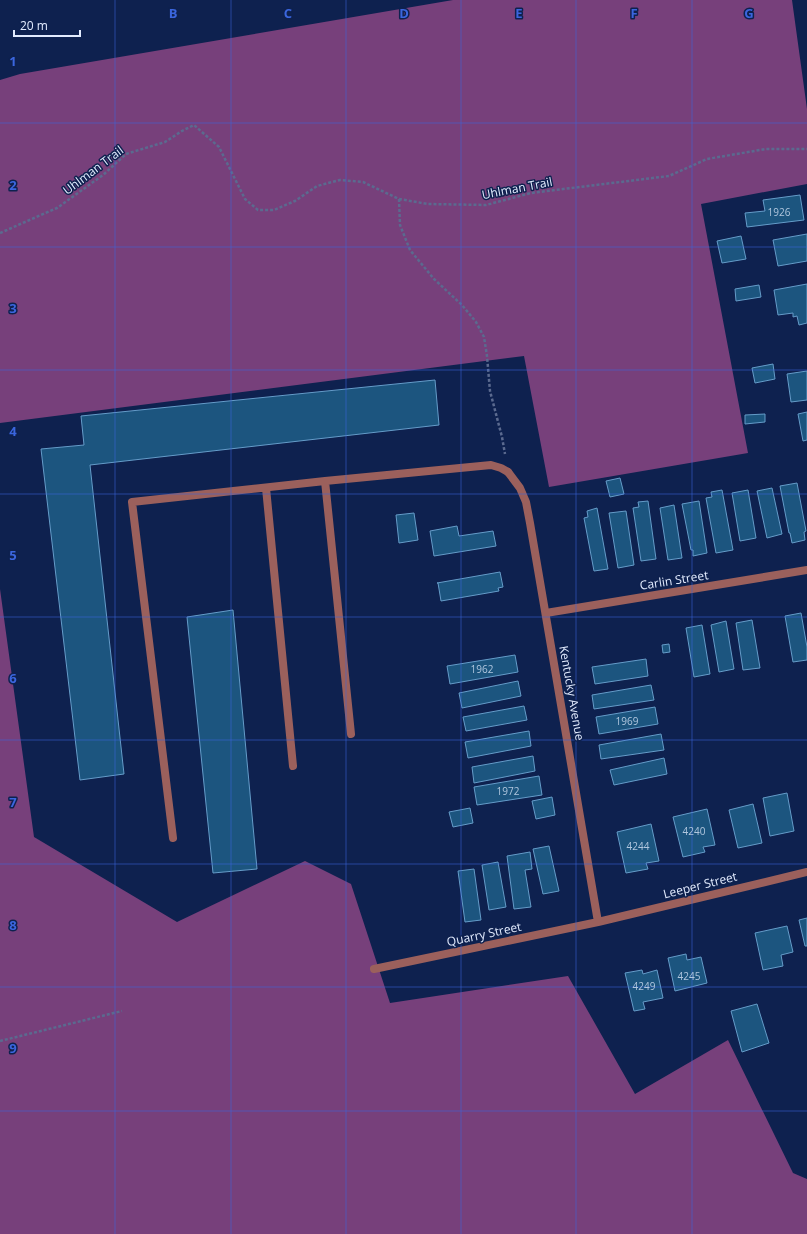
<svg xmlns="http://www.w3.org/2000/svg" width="807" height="1234" font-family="'Open Sans',sans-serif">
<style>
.forest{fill:#77407b}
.building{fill:#1c557f;stroke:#659cc9}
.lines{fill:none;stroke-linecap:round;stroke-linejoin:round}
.path{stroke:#5b6a8f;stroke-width:2.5;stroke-dasharray:3 2;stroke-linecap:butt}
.service{stroke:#9b605c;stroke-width:8}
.minor{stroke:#9b605c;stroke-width:8}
.grid{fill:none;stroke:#3b66de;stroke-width:1;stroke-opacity:0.55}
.labels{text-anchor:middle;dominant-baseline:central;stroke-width:3;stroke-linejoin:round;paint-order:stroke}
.number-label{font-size:10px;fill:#b0c6de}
.street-label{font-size:12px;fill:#e2ebfe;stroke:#0e214f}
.grid-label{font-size:13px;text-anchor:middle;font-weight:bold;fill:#3b66de;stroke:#0e214f;stroke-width:3;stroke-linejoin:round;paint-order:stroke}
</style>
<rect width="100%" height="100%" fill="#0e214f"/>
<path class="forest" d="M453,0H792L807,109V184L701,204L748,453L549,487L524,356L0,423V80L20,74Z
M0,589L34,837L177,922L305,861L351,884L390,1003L568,976L635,1094L728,1040L793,1173L807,1179V1234H0Z"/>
<path class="building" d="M800,195L804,220L747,227L745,213L765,211L763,200Z
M807,234V261L778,266L773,240Z
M741,236L746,259L722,263L717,241Z
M807,284V323L799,325L797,316L793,317V313L778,315L774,290Z
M759,285L761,297L736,301L735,289Z
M773,364L775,379L755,383L752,368Z
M807,371V400L791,402L787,374Z
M435,380L439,425L90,465L124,774L80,780L41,449L84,445L81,416Z
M807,412V440L803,441L798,414Z
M765,414V422L745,424V415Z
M620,478L624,494L610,497L606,481Z
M797,483L806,531L804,532L805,540L792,543L790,533H789L780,486Z
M772,488L782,534L767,538L757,491Z
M722,490L733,550L716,553L706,498L712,497L711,492Z
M748,490L756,538L740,541L732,493Z
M648,501L656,559L641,561L633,508L639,507L638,502Z
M699,501L707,553L693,556V550H691L682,504Z
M674,505L682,558L668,560L660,508Z
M597,508L608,569L594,571L584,518L588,517L587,511Z
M626,511L634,565L618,568L609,513Z
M414,513L418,540L399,543L396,515Z
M457,526L459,536L493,531L496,546L434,556L430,531Z
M500,572L503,587L498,588L499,591L441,601L438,583H437Z
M233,610L257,869L213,873L187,617Z
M801,613L807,647V660L793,662L785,616Z
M752,620L760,668L743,670L736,623Z
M726,621L734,669L719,672L711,625Z
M702,625L710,674L694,677L686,628Z
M669,644L670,652L663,653L662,645Z
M515,655L518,672L450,684L447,666Z
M646,659L648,676L595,684L592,667Z
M518,681L521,696L462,708L459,693Z
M651,685L654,700L594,709L592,695Z
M524,706L527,720L466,731L463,717Z
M655,707L658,724L599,734L596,717Z
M529,731L531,746L468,758L465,742Z
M661,734L664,750L601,759L599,745Z
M533,756L535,771L474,783L472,767Z
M664,758L667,774L614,785L610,770Z
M539,776L542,795L477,805L474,787Z
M787,793L794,831L770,836L763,798Z
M552,797L555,815L536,819L532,801Z
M753,804L762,843L738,848L729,810Z
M470,808L473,823L453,827L449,812Z
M707,809L715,845L703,847L705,852L683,857L673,817Z
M651,824L659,861L646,863L648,869L626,873L617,832Z
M549,846L559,891L543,894L533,849Z
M530,852L532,869L525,870L531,907L514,909L507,856Z
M498,862L506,907L489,910L482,865Z
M474,869L481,920L465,922L458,871Z
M807,918V946H805L799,920Z
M787,926L793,952L781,955L783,966L763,970L755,933Z
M686,954L687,960L701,957L707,983L675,991L668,958Z
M642,970L643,974L657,970L663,998L643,1002L645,1009L634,1011L625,973Z
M757,1004L769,1043L742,1052L731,1011Z"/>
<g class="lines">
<path class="path" d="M399,199L400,225L410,250L434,279L462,305L476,322L484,337L487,356L490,391L502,437L505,454
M0,233L57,208L103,175L126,154L165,142L182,131L194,125L219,147L245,199L258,210H274L295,201L317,186L340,180L363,182L399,199L428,204L486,205L531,193L669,176L707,159L766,149H807
M0,1041L122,1011"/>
<path class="service" d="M325,481L351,734
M266,488L293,766
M173,838L132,502L325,481L491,465L501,468L508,472"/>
<path class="minor" d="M508,472L520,488L526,502L530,523L598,922
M546,613L807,570
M374,969L598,922L807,872"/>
</g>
<path class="grid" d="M115,0V1234M231,0V1234M346,0V1234M461,0V1234M576,0V1234M692,0V1234M0,123H807M0,247H807M0,370H807M0,494H807M0,617H807M0,740H807M0,864H807M0,987H807M0,1111H807"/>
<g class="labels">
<g class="number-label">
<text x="779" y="212">1926</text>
<text x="482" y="669">1962</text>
<text x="627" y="721">1969</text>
<text x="508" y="791">1972</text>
<text x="694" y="831">4240</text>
<text x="638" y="846">4244</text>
<text x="689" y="976">4245</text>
<text x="644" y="986">4249</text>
</g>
<g class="street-label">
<text transform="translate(93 170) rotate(-37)">Uhlman Trail</text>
<text transform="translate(517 188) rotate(-11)">Uhlman Trail</text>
<text transform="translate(674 580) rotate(-9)">Carlin Street</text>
<text transform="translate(572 693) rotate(80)">Kentucky Avenue</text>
<text transform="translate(700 885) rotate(-14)">Leeper Street</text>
<text transform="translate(484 934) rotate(-12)">Quarry Street</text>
</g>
</g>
<g class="grid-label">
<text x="173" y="18">B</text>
<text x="288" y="18">C</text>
<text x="404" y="18">D</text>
<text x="519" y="18">E</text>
<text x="634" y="18">F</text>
<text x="749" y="18">G</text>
<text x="13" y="66">1</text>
<text x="13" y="190">2</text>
<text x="13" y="313">3</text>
<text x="13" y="436">4</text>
<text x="13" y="560">5</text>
<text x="13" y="683">6</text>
<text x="13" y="807">7</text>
<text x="13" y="930">8</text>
<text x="13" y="1053">9</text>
</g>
<path d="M14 30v6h66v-6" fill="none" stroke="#e2ebfe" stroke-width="2"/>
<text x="20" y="30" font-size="12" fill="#e2ebfe" stroke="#0e214f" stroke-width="3" paint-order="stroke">20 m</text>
</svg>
